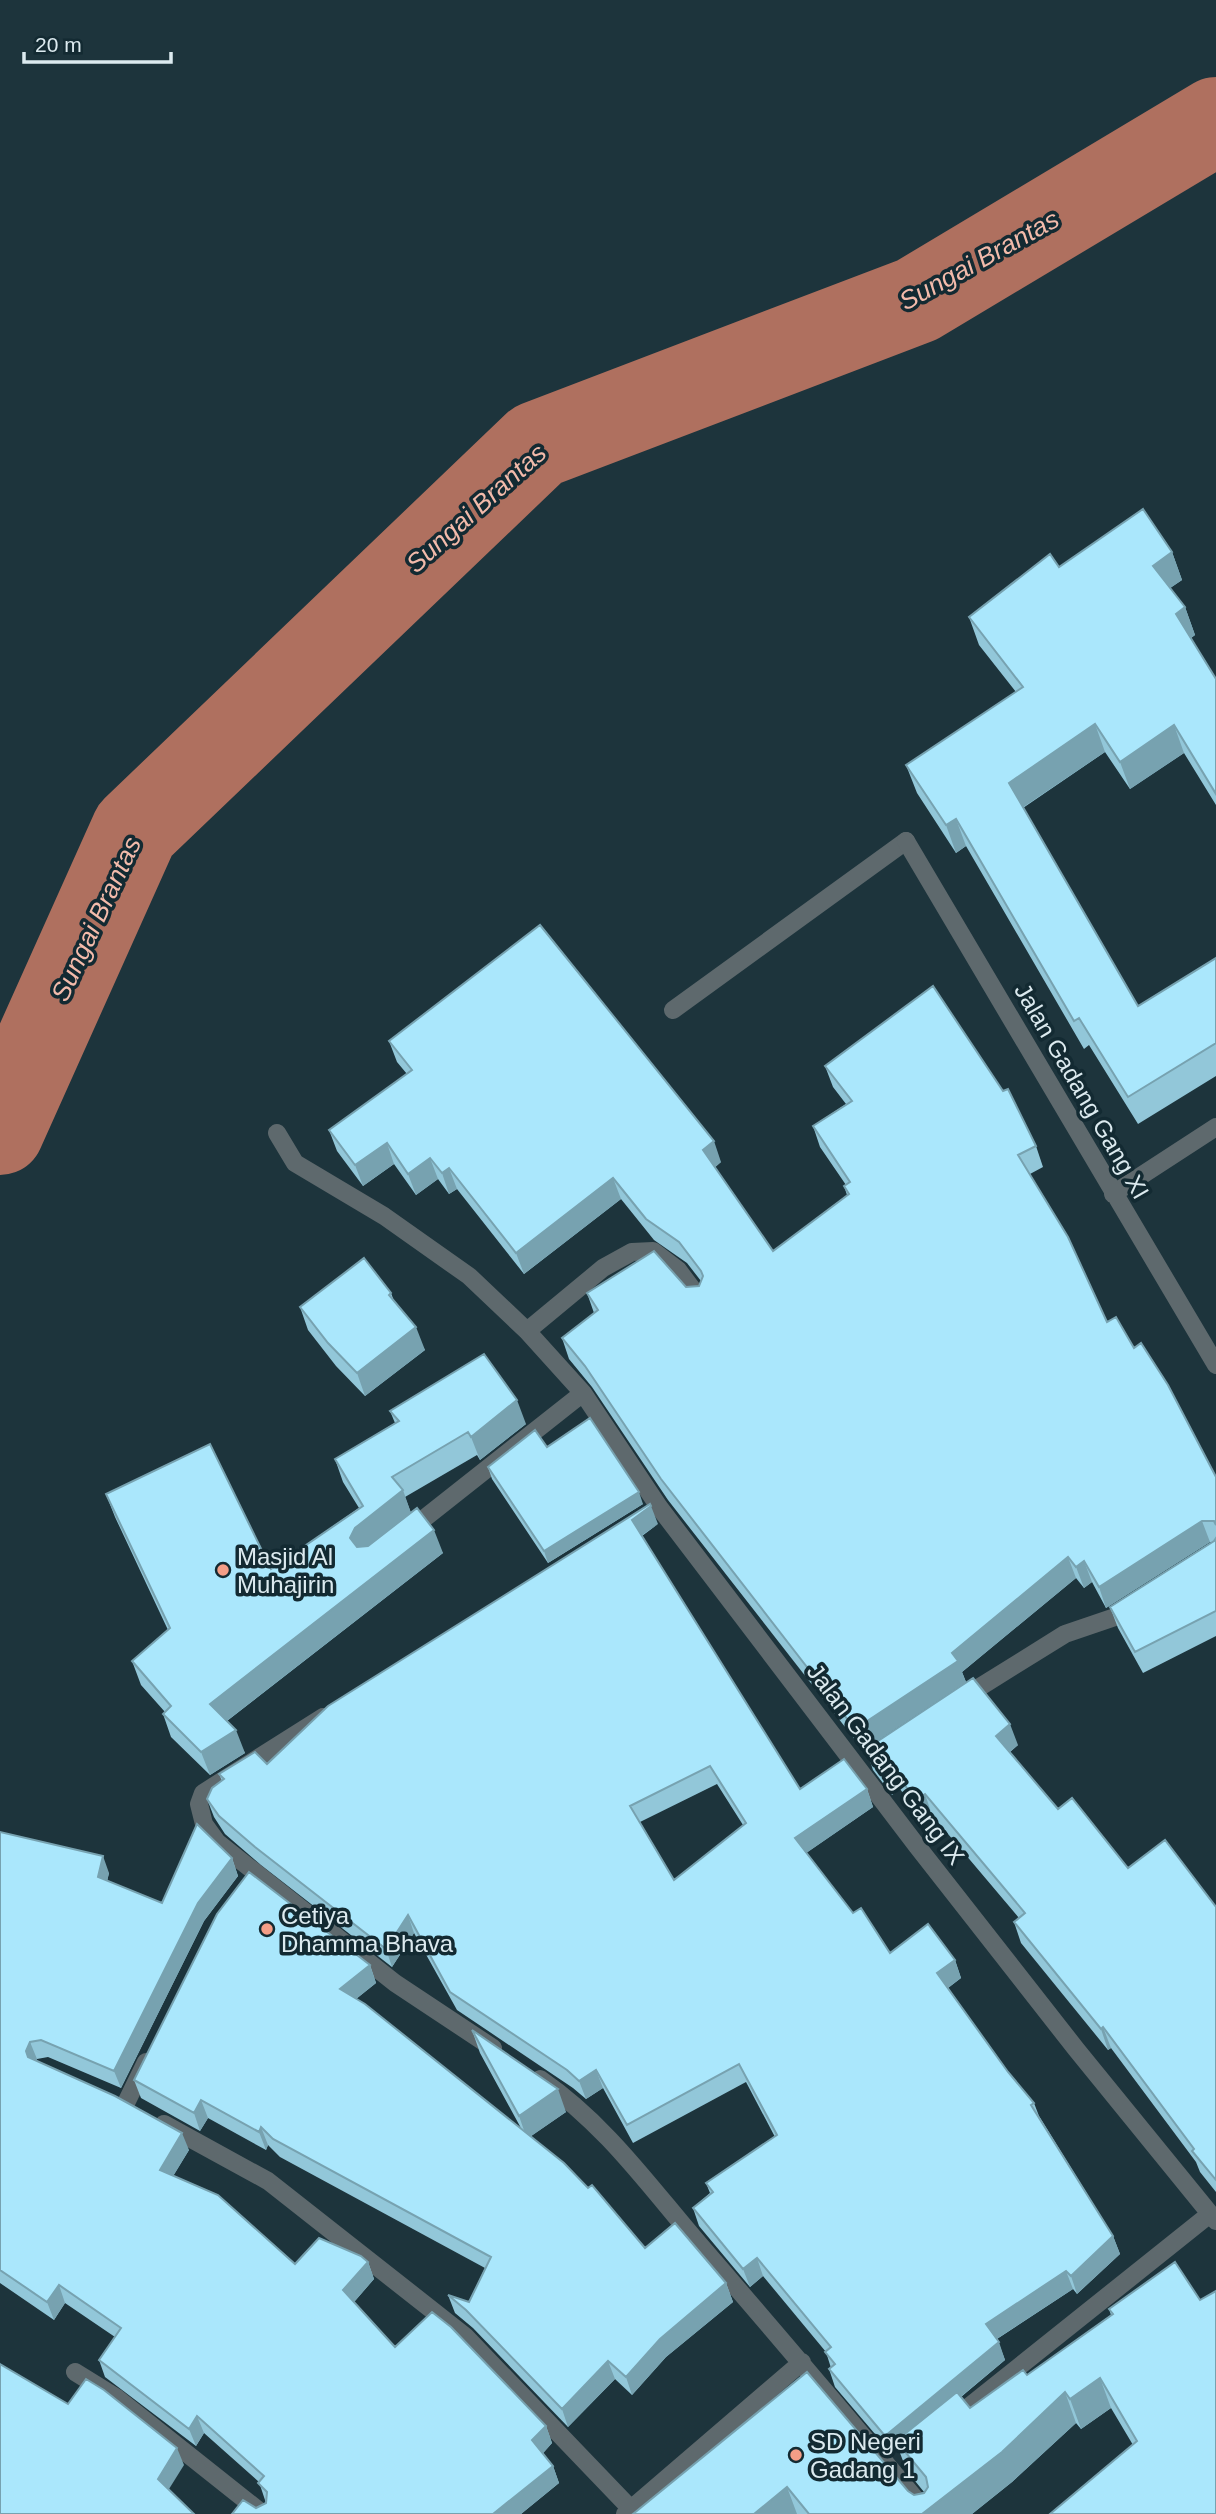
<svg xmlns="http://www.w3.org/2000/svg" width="1216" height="2514" font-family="Helvetica,sans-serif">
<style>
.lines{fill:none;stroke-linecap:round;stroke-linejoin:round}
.river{stroke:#af705f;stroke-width:88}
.lane{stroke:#5e696d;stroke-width:18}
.street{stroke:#5e696d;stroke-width:18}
.wall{fill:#92c7d9;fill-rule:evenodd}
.shaded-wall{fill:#77a2b0}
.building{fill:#aae7fc;stroke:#77a2b0;stroke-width:2;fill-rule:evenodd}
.poi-dot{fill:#f49e87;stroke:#132a32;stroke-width:2.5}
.labels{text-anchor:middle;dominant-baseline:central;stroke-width:7;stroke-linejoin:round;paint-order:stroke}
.street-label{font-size:24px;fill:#dceaef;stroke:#132a32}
.poi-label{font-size:24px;fill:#dceaef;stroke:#132a32;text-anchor:start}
.water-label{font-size:26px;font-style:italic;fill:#f3bbab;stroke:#132a32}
</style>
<rect width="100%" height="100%" fill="#1d343c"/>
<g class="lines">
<path class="river" d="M0,1131L135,830L537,445L917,300L1216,121"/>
<path class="lane" d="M673,1010L906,841"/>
<path class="street" d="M906,841L1216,1365
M277,1133L295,1163L384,1216L469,1276L527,1331L583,1393L659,1507L917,1846L1076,2049L1216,2221
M1113,1194L1216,1127
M527,1331L603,1268L632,1252L653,1251L678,1270L699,1298
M407,1532L583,1393
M959,1700L1065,1634L1115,1617L1134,1605
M323,1717L203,1793L199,1804L204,1824L217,1842L395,1983L493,2048
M540,2079C608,2126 651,2189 705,2251C780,2338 854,2425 928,2514
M126,2103L146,2062
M164,2124L268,2181L465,2336L631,2509
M75,2372L117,2398L263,2514
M951,2421L1210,2214
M625,2514L802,2362"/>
</g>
<path class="wall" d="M1172,552L1182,580L1170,588L1185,607L1195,635L1191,638L1216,679V805L1184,753L1130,789L1105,752L1023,808L1138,1006L1216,958V1076L1138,1124L1089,1045L1084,1049L966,846L956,853L917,793L906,765L1016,692L979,645L969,617L1059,567Z
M389,1041L721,1162L715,1167L773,1251L847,1195L844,1186L846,1185L820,1147L813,1126L846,1104L833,1087L825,1066L1036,1146L1043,1167L1030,1174L1107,1322L1134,1348L1216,1477V1636L1143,1673L1118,1628L1110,1607L1212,1542H1210L1106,1608L1092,1582L1084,1588L1076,1578L962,1672L966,1682L863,1750L668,1500L592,1387L569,1359L562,1338L594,1313L587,1293L686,1287L699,1286L701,1281L687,1263L654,1240L621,1199L524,1274L457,1189L449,1194L438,1179L416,1195L394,1164L363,1186L337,1151L329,1130L407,1074L397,1062Z
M391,1293L394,1301L425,1350L365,1396L336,1366L308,1330L300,1307Z
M390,1411L526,1424L480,1460L477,1455L405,1497L411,1513L443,1553L227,1721L245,1753L210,1775L171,1737L163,1714L165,1712L141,1685L132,1661L168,1630L115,1517L106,1494L271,1569L359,1508L343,1482L335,1459L395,1423Z
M547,1447L643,1504L548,1563L492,1479L488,1467Z
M658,1524L642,1536L800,1789H867L873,1807L806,1853L853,1913L890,1953L955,1960L961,1978L948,1988L1008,2072L1034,2103L1039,2116L1113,2236L1120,2254L1077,2294L1073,2289L997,2339L1005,2360L961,2397L970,2408L1027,2375L1111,2315L1109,2309L1175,2262L1216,2514L1133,2445L1111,2408L1081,2429L1076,2423L1012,2482L972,2514H633L807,2372L908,2491L914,2495L924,2492L907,2471L898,2448L892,2454L835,2387L829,2369L831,2368L826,2352L763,2276L750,2287L699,2226L693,2208L710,2193L706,2183L775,2137L746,2082L633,2143L603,2088L586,2099L573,2088L457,2010L414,1933L392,1967L261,1865L225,1834L214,1817L207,1799L222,1781L219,1774L267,1764ZM717,1784L743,1825L674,1880L640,1822Z
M1018,1745L1010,1752L1058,1809L1128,1868L1216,1907V2192L1200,2172L1196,2162L1111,2048L1108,2050L1021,1943L1014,1922L1019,1918L932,1815L924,1821L900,1789L892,1795L873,1770L866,1749Z
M0,1832L109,1873L107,1881L162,1903L232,1858L238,1876L204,1921L121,2088L48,2057L37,2059L36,2060L189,2150L173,2176L295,2264L368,2262L374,2279L354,2302L395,2347L546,2426L552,2443L543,2453L553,2466L559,2483L521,2514H232L256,2508L266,2503L259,2482L204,2433L196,2446L105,2377L99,2360L115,2337L65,2303L54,2320L0,2283Z
M370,1965L376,1983L356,1999L522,2130L480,2053L472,2030L566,2112L531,2136L645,2248L726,2283L733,2302L666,2357L632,2395L615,2379L568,2427L473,2328L455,2313L448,2295L469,2302L485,2268L280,2157L268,2145L266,2150L208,2118L200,2131L141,2098L134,2080Z"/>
<path class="shaded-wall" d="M1172,552L1182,580L1163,593L1153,566Z
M1185,607L1195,635L1186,642L1176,614Z
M1095,724L1105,752L1019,810L1009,783Z
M1174,725L1184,753L1130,789L1120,762Z
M956,819L966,846L956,853L946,825Z
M714,1141L721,1162L711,1171L703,1150Z
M387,1143L394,1164L363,1186L355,1165Z
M430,1158L438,1179L416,1195L408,1174Z
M449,1168L457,1189L449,1194L442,1173Z
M613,1178L621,1199L524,1274L516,1253Z
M416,1327L425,1350L365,1396L357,1373Z
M517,1400L526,1424L480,1460L471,1437Z
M403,1490L411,1513L359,1561L350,1538L355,1528Z
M639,1492L643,1504L548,1563L544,1551Z
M651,1506L658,1524L638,1538L632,1520Z
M1202,1521L1210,1542L1106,1608L1099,1587Z
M434,1530L443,1553L219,1727L210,1704Z
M1068,1557L1076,1578L962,1672L966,1682L863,1750L855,1729L952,1653Z
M1084,1561L1092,1582L1084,1588L1076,1567Z
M1010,1724L1018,1745L1004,1757L996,1736Z
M236,1730L245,1753L210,1775L201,1752Z
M892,1768L900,1789L892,1795L885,1774Z
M867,1789L873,1807L802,1856L795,1838Z
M925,1794L932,1815L924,1821L916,1800Z
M103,1856L109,1873L104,1895L98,1877Z
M232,1858L238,1876L204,1921L121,2088L114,2071L198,1903Z
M408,1915L414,1933L392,1967L386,1949Z
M955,1960L961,1978L944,1991L937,1973Z
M370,1965L376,1983L346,2007L340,1989Z
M1103,2027L1111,2048L1108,2050L1101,2029Z
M30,2042L37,2059L33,2069L26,2051Z
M596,2070L603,2088L586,2099L579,2081Z
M558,2089L566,2112L527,2139L519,2116Z
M201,2100L208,2118L200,2131L194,2113Z
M261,2127L268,2145L266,2150L259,2132Z
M182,2133L189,2150L166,2188L160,2170Z
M1113,2236L1120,2254L1077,2294L1071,2276Z
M757,2258L763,2276L750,2287L743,2269Z
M368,2262L374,2279L349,2308L343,2290Z
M1066,2271L1073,2289L992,2342L986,2324Z
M726,2283L733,2302L666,2357L632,2395L626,2377L660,2339Z
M59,2285L65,2303L54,2320L47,2302Z
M999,2342L1005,2360L900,2447L896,2441L898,2448L892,2454L885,2436Z
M608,2361L615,2379L568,2427L562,2409Z
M1100,2378L1111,2408L1081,2429L1070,2399Z
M1065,2392L1076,2423L1012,2482L972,2514H922Z
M197,2416L204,2433L196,2446L189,2429Z
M546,2426L552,2443L539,2458L532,2440Z
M177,2448L184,2465L164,2497L158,2479Z
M553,2466L559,2483L521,2514H493Z
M787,2487L797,2514H754Z"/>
<path class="building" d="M1143,509L1172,552L1153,566L1185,607L1176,614L1216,679V794L1174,725L1120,762L1095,724L1009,783L1138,1006L1216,958V1043L1128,1097L1079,1018L1074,1021L956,819L946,825L906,765L1023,687L969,617L1050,554L1059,567Z
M540,925L714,1141L703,1150L773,1251L849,1194L844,1186L850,1182L813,1126L852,1101L825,1066L933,986L1003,1091L1008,1089L1036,1146L1018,1155L1068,1237L1107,1322L1116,1317L1134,1348L1141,1343L1168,1385L1216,1477V1525L1214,1521H1202L1099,1587L1084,1561L1076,1567L1068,1557L952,1653L958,1661L855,1729L661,1479L585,1366L562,1338L598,1310L587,1293L654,1251L686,1287L699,1286L703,1276L701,1271L679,1242L646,1219L613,1178L516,1253L449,1168L442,1173L430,1158L408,1174L387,1143L355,1165L329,1130L412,1070L389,1041Z
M364,1258L391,1293L389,1295L416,1327L357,1373L328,1343L300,1307Z
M484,1354L517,1400L471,1437L468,1432L392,1477L403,1490L355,1528L350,1538L357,1547L368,1546L417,1508L434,1530L210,1704L236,1730L201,1752L163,1714L171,1706L132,1661L170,1628L106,1494L210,1444L271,1569L363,1506L335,1459L399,1421L390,1411Z
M590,1418L639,1492L544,1551L488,1467L535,1430L547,1447Z
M650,1504L651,1506L632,1520L800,1789L844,1759L867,1789L795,1838L853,1913L861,1908L890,1953L928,1924L955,1960L937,1973L1008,2072L1034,2103L1031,2105L1113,2236L1071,2276L1066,2271L986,2324L999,2342L885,2436L829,2369L835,2364L825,2352L831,2347L757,2258L743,2269L693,2208L713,2192L706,2183L777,2135L739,2064L627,2125L596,2070L579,2081L567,2070L450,1992L408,1915L386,1949L255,1847L219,1816L207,1799L212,1788L224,1779L219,1774L255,1752L267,1764L328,1706ZM710,1766L746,1823L674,1880L630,1806Z
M1216,1538V1611L1135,1652L1110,1607L1214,1541Z
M973,1678L1010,1724L996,1736L1058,1809L1072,1798L1128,1868L1165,1840L1216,1907V2180L1192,2151L1194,2149L1103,2027L1101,2029L1014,1922L1025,1913L925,1794L916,1800L892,1768L885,1774L866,1749Z
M197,1824L232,1858L198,1903L114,2071L41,2040L30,2042L26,2051L28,2057L115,2096L182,2133L160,2170L218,2195L295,2264L319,2238L361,2256L368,2262L343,2290L395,2347L432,2312L451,2327L546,2426L532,2440L553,2466L493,2514H232L243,2500L256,2508L266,2503L267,2492L258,2483L264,2476L197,2416L189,2429L99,2360L121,2328L59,2285L47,2302L0,2270V1832L103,1856L98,1877L162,1903Z
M249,1872L370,1965L340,1989L365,2004L564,2163L588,2188L592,2185L645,2248L675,2223L726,2283L660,2339L626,2377L608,2361L562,2409L466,2310L448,2295L469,2302L491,2257L273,2139L261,2127L259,2132L201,2100L194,2113L134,2080L217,1914Z
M472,2030L558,2089L519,2116Z
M1175,2262L1200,2300L1216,2291V2514H1050L1137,2441L1100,2378L1070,2399L1065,2392L1002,2452L922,2514H809L787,2487L754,2514H633L807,2372L908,2491L914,2495L924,2493L928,2487L926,2477L896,2441L957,2392L970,2408L1023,2370L1027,2375L1113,2314L1109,2309Z
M0,2364L68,2404L86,2379L104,2390L177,2448L158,2479L194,2514H0Z"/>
<g class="poi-dot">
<circle cx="223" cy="1570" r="7"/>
<circle cx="267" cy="1929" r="7"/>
<circle cx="796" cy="2455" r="7"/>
</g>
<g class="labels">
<g class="street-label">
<text transform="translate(1082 1091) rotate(60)">Jalan Gadang Gang XI</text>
<text transform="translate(886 1764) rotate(53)">Jalan Gadang Gang IX</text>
</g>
<g class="poi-label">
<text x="237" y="1556">Masjid Al<tspan x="237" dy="28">Muhajirin</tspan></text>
<text x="281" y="1915">Cetiya<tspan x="281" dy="28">Dhamma Bhava</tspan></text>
<text x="810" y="2441">SD Negeri<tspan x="810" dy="28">Gadang 1</tspan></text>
</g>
<g class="water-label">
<text transform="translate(979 260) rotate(-29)">Sungai Brantas</text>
<text transform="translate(476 508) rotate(-42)">Sungai Brantas</text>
<text transform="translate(96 919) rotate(-65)">Sungai Brantas</text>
</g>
</g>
<path d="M24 52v10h147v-10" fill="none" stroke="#dceaef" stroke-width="3.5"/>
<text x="35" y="52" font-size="21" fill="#dceaef" stroke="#132a32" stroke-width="5" paint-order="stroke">20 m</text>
</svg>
